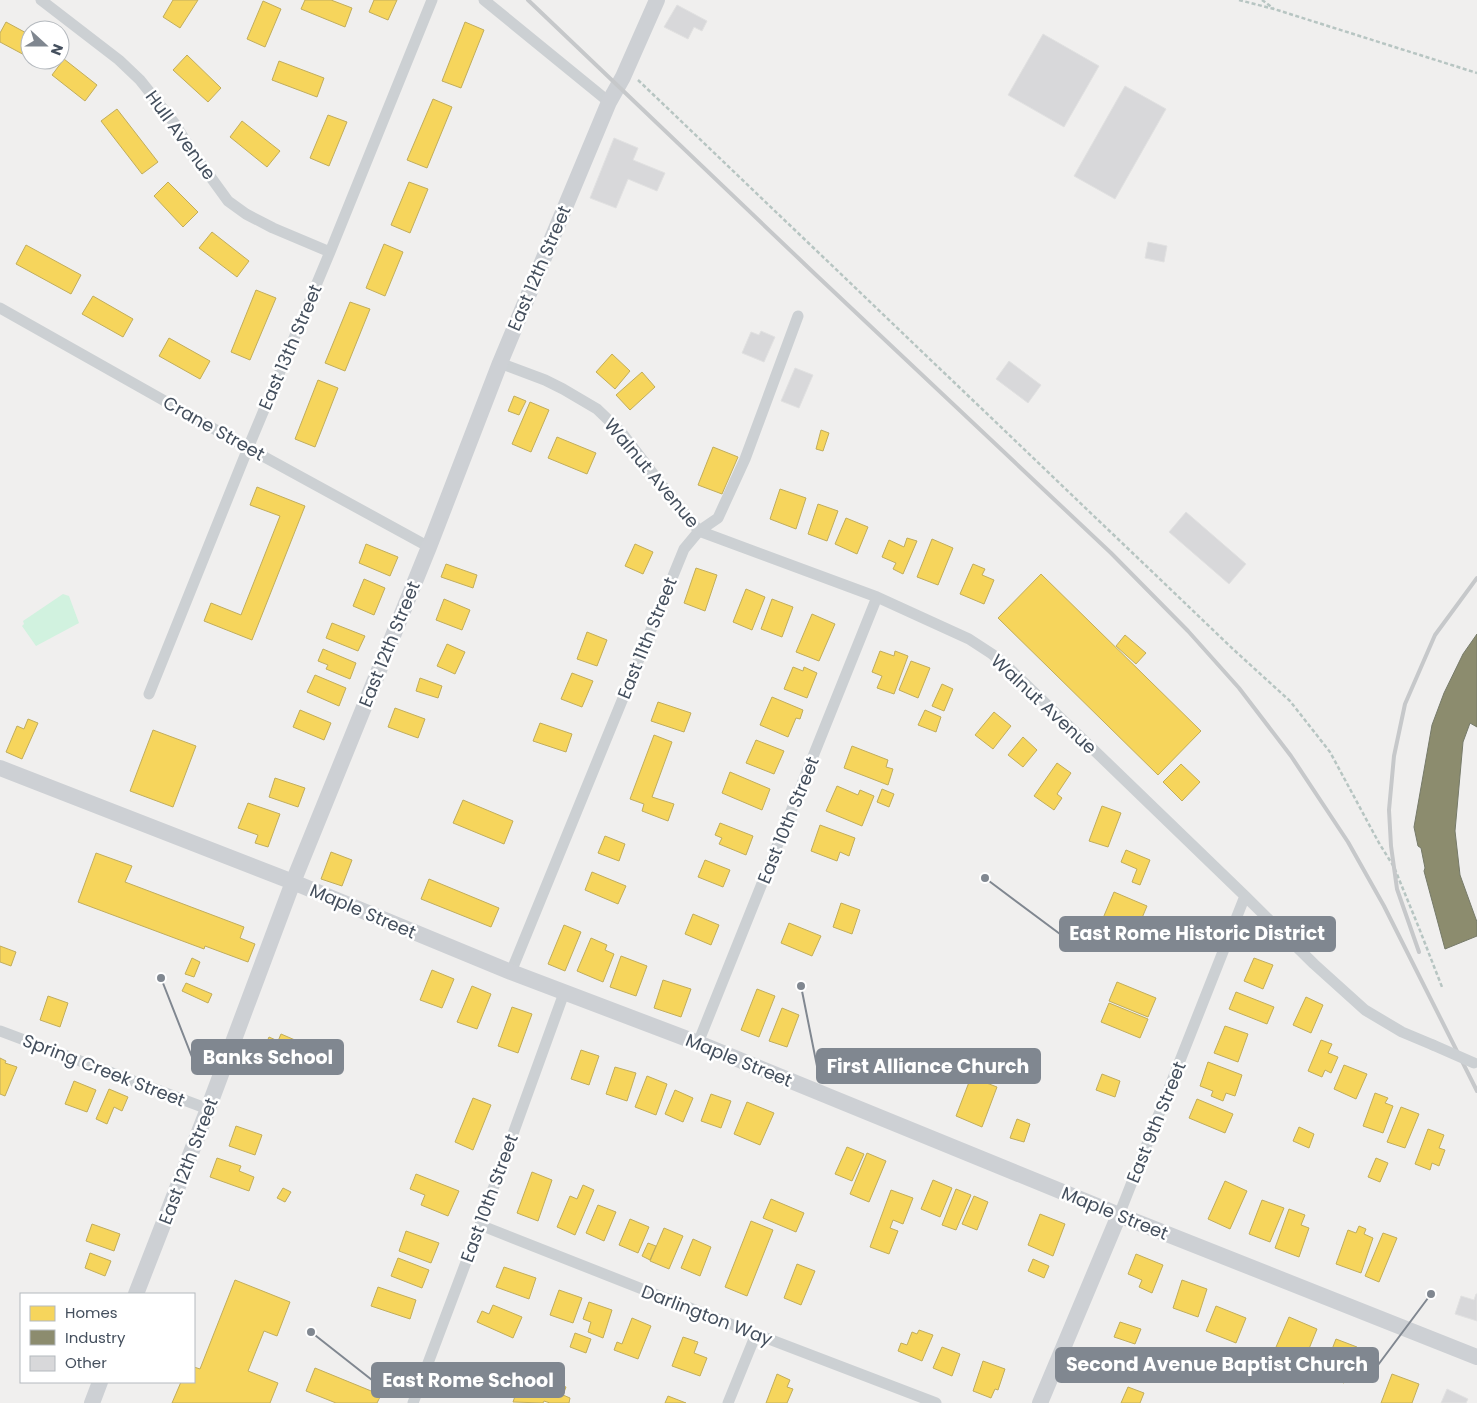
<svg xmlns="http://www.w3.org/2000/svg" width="1477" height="1403" font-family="Poppins,sans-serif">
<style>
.green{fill:#d1f2df}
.homes{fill:#f6d55c;stroke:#c1ad5c}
.industry{fill:#8c8c6e;stroke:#767a69}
.building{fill:#d8d8da;stroke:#e1e1e1}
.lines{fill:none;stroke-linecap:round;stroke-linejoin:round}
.path{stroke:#b7c5c2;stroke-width:2.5;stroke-dasharray:4 2.5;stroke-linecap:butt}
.street{stroke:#ccd0d3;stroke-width:11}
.secondary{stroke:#cdd0d4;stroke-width:16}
.rail{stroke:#c6c8ca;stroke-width:4}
.street-bridge{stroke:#ccd0d3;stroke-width:11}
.labels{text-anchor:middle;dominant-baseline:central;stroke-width:5;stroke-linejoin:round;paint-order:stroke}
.street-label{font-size:18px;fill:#444f5d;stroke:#fff}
.leader{fill:none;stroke:#808790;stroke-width:2}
.callout-dot{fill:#808790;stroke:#fff;stroke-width:2}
.callout{fill:#808790;stroke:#808790;stroke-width:2}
.callout-label{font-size:19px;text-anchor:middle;font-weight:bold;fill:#fff}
</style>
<rect width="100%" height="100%" fill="#f0efee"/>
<path class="green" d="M63,594L69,596L79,623L36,646L22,626L24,624L23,621L60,596Z"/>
<path class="homes" d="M173,0H198L180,28L163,17Z
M305,0H331L352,8L345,27L301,9Z
M374,0H397L388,20L369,12Z
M263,1L281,9L265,47L247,39Z
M6,22L30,35V58L0,42V33Z
M465,22L484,30L461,88L442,81Z
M187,55L221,88L208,102L173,70Z
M64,59L97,85L85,101L52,75Z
M279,61L324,78L317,97L272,80Z
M433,99L452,107L427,168L407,160Z
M117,109L158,162L142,174L101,121Z
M328,115L347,122L329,166L310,158Z
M242,121L280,151L267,167L230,137Z
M168,182L198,212L183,227L154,196Z
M409,182L428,189L410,233L391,225Z
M212,232L249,261L237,277L199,248Z
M384,244L403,252L385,296L366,288Z
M26,245L81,275L71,294L16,264Z
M256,290L276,298L250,360L231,352Z
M93,296L133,319L123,337L82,314Z
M350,302L370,309L345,371L325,363Z
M169,338L210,361L200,379L159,356Z
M612,354L630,371L615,389L596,372Z
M642,372L655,387L630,410L616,395Z
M318,380L338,388L315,447L295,439Z
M514,396L526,401L519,415L508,411Z
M530,402L549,410L531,452L512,444Z
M821,430L829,433L823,451L816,449Z
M557,437L596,453L587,474L548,458Z
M713,447L738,457L722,494L698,485Z
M257,487L305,506L252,640L204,621L211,603L241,615L280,516L250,505Z
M780,489L806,498L796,529L770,519Z
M818,504L838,511L827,541L808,534Z
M846,518L868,527L857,554L835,544Z
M907,538L917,541L903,574L893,569L896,563L882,557L889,540L904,547Z
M932,539L953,548L938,585L917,577Z
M366,544L398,557L390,576L359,563Z
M635,544L653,552L643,574L625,566Z
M446,564L477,575L473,588L441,577Z
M973,564L985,569L982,575L994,580L984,604L960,594Z
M696,568L717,575L705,611L684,603Z
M1041,574L1201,731L1158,775L998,618Z
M364,579L385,588L374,615L353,606Z
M746,589L765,597L752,630L733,622Z
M444,599L470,610L462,630L436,620Z
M772,599L793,607L782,637L761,629Z
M812,614L835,624L819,661L796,652Z
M332,623L365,636L358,651L326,638Z
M587,632L607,640L597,666L577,659Z
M1125,635L1146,653L1136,664L1116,646Z
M447,644L465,652L455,674L437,666Z
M323,649L356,663L350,679L326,669L328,665L318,661Z
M880,651L894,656L895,651L908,656L894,694L877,688L882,676L872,672Z
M911,661L930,668L918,698L899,690Z
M793,667L803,671L804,667L817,673L807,698L784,689Z
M572,673L593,681L582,707L561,699Z
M315,675L346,688L339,706L307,692Z
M420,678L442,686L438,698L416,691Z
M942,684L953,689L944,711L932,706Z
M772,697L803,710L800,719L796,718L788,737L760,725Z
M658,702L691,713L684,732L651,721Z
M395,708L425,719L418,738L388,727Z
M300,710L331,723L324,740L293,727Z
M925,710L941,717L936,732L918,725Z
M994,712L1011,726L993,749L975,735Z
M28,719L38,723L22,759L6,752L17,726L24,729Z
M540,723L572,734L566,752L533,741Z
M153,730L196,746L173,807L130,791Z
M654,735L672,742L652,797L674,804L668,821L642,811L644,804L630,799Z
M1023,737L1037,750L1023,767L1008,755Z
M756,740L784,751L774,774L746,763Z
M852,746L888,760L886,767L893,769L888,785L844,768Z
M1057,763L1071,773L1057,794L1062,798L1054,810L1034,796Z
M1181,764L1200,782L1182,801L1163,782Z
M730,772L770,789L762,810L722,793Z
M275,778L305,788L298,807L269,797Z
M837,786L858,795L860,790L874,796L862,826L826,811Z
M882,789L894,794L889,807L877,802Z
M463,800L513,821L504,844L453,823Z
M248,803L280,814L268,847L255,843L258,835L238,828Z
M1102,806L1121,813L1108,847L1089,841Z
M720,823L753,836L746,855L719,844L722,838L715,835Z
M820,825L855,838L849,856L840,852L837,861L811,851Z
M605,836L625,844L619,861L598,853Z
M1126,850L1150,860L1140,885L1132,882L1137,869L1121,862Z
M331,852L352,860L342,886L321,879Z
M96,853L132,866L125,882L244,927L240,938L255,944L248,962L205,946L204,949L78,902Z
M705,860L730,870L723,887L698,877Z
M592,872L626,886L618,904L585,890Z
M429,879L499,908L491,927L421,899Z
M1114,892L1147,906L1134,937L1101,923Z
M841,903L860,910L852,934L833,927Z
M693,914L719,925L711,945L685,934Z
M789,923L821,936L812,956L781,943Z
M564,925L581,932L565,971L548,964Z
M591,938L607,945L605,950L614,954L603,982L577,971Z
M0,946L16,952L11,966L0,962Z
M621,956L647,966L636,996L610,987Z
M192,958L200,962L194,977L185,974Z
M1254,958L1273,965L1263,989L1244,981Z
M432,970L454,979L442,1008L420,1000Z
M663,980L691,989L681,1017L654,1008Z
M1117,982L1156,998L1148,1017L1109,1001Z
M186,983L212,994L208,1003L182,991Z
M472,986L491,994L477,1029L457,1022Z
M757,989L775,996L759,1037L741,1030Z
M1236,992L1274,1007L1267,1024L1229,1009Z
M48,996L68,1003L60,1027L40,1020Z
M1306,997L1323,1005L1311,1033L1293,1025Z
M1109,1003L1148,1019L1140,1038L1101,1022Z
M512,1007L532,1014L518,1053L498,1046Z
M782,1008L799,1015L787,1047L769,1041Z
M1225,1026L1248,1034L1238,1062L1214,1053Z
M281,1034L309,1046L300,1068L273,1056L271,1062L260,1057L269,1037L278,1041Z
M1321,1040L1332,1044L1328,1053L1338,1057L1331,1073L1325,1070L1322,1077L1308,1071Z
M581,1050L599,1056L589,1085L571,1079Z
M0,1058L6,1061L5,1063L17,1067L5,1096L0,1094Z
M1208,1062L1242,1075L1235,1096L1226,1093L1223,1101L1211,1096L1213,1091L1200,1086Z
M1344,1065L1367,1074L1356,1099L1334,1089Z
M615,1067L636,1073L627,1101L606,1094Z
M1102,1074L1120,1081L1115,1097L1096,1090Z
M647,1076L667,1084L656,1115L635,1107Z
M971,1077L997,1087L982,1127L956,1116Z
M74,1081L96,1090L87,1112L65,1104Z
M109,1089L128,1097L122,1111L114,1107L107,1124L96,1119Z
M675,1090L693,1098L683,1122L665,1114Z
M1375,1093L1388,1098L1385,1103L1393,1106L1383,1133L1363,1126Z
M711,1094L731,1101L721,1128L701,1121Z
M473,1098L491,1105L473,1150L455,1142Z
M1197,1099L1233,1114L1225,1133L1189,1118Z
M747,1102L774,1113L760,1145L734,1134Z
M1401,1107L1419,1114L1405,1148L1387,1142Z
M1017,1119L1030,1124L1024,1142L1010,1138Z
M236,1126L262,1135L255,1155L229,1146Z
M1299,1127L1314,1134L1309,1148L1293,1141Z
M1428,1129L1444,1135L1439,1148L1445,1150L1439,1166L1432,1163L1430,1170L1415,1164Z
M847,1147L864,1154L852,1181L835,1174Z
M867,1153L886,1161L869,1202L850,1194Z
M217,1158L241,1166L239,1171L254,1177L249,1191L210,1177Z
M1376,1158L1388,1163L1380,1182L1368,1177Z
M532,1172L552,1180L538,1221L517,1213Z
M416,1174L459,1191L448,1216L421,1205L425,1195L410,1189Z
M933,1180L952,1188L940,1217L921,1209Z
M1225,1181L1247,1191L1230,1229L1208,1219Z
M583,1185L594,1190L575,1235L557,1227L570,1196L577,1199Z
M283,1188L291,1192L285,1202L277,1198Z
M956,1189L971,1195L956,1230L942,1225Z
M891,1190L913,1198L903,1224L893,1220L890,1228L898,1231L889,1254L870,1247Z
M974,1196L988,1202L977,1230L962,1224Z
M771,1199L804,1213L796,1232L763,1218Z
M1262,1200L1284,1208L1270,1242L1249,1234Z
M598,1205L616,1212L604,1241L586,1233Z
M1289,1209L1305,1215L1301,1225L1309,1228L1299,1257L1275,1248Z
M1040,1214L1065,1224L1053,1256L1028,1245Z
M630,1219L649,1227L638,1253L619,1245Z
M751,1221L773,1230L747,1296L725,1287Z
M92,1224L120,1234L114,1251L86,1241Z
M1359,1226L1366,1229L1364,1234L1373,1238L1361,1273L1336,1264L1348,1230L1356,1233Z
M664,1228L683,1236L669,1269L650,1261Z
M406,1231L439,1243L431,1263L399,1251Z
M1383,1233L1397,1238L1379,1282L1365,1276Z
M693,1239L711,1247L700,1276L681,1268Z
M648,1243L656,1246L650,1260L642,1256Z
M90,1253L111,1261L105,1276L85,1268Z
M1136,1254L1163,1265L1152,1293L1139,1287L1142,1280L1128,1274Z
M398,1258L429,1270L422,1288L391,1276Z
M1033,1259L1049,1266L1044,1278L1028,1271Z
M797,1264L815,1271L801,1305L784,1298Z
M504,1267L536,1278L529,1299L496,1287Z
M235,1280L290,1302L277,1336L264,1331L248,1371L278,1383L270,1403H172L181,1382H194V1367L200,1369Z
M1182,1280L1207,1289L1198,1317L1173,1308Z
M378,1287L416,1300L410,1319L371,1306Z
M559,1290L582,1298L573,1323L550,1315Z
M589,1302L612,1310L603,1338L588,1332L591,1322L583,1319Z
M493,1305L522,1317L513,1338L477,1322L482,1311L489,1314Z
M1216,1306L1246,1318L1236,1343L1206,1331Z
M1289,1317L1317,1329L1302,1366L1273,1354Z
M632,1318L651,1326L638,1359L614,1350L617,1342L622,1344Z
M1120,1322L1141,1329L1135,1344L1114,1337Z
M919,1330L933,1335L922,1361L898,1351L901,1343L907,1345L912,1332L917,1334Z
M575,1333L591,1339L586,1353L570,1347Z
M683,1337L698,1342L694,1353L707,1358L700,1376L672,1366Z
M1336,1339L1357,1347L1344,1383L1322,1375Z
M942,1347L960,1354L952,1376L933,1368Z
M983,1361L1005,1369L998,1390L995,1389L991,1398L973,1391Z
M536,1366L551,1371L548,1380L566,1387L563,1395L570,1398L569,1403H550L544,1401L543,1403L513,1402L522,1376L531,1379Z
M315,1368L381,1395L377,1403H336L306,1391Z
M777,1374L790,1380L787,1387L793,1389L787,1403H766Z
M1392,1374L1419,1384L1412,1403H1381Z
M1128,1387L1144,1393L1140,1403H1121Z
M668,1396L686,1403H665Z"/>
<path class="industry" d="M1477,634V727L1470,723L1463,742L1455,831L1460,875L1477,922V936L1445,949L1424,871L1425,868L1421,848L1418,846L1414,827L1432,725L1444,693L1463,654Z"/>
<path class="building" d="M677,5L707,21L702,31L694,27L688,39L664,27Z
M1043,34L1099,66L1064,127L1008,95Z
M1125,86L1166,109L1115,199L1074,176Z
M614,138L638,148L633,160L665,173L657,191L628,179L616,208L590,198Z
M1148,242L1167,246L1164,262L1145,258Z
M761,331L775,337L764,362L742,353L751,332L759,335Z
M1009,361L1041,385L1028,403L996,379Z
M795,368L813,375L799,408L781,401Z
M1186,512L1246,564L1229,584L1169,532Z
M1476,1294H1477V1321L1455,1314L1461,1296L1474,1300Z
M1447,1389L1468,1399L1466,1403H1441Z"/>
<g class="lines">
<path class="path" d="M1239,0L1274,9L1477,73
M1262,0L1273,8
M638,80L1234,650L1290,701L1330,752L1379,843L1394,867L1419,928L1442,987"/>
<path class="street" d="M41,0L119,60L140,80L175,124L191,150L228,201L246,214L273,228L330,252
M484,0L609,102
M0,308L248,448L429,547
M500,363L545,380L563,389L597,409L622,433L661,484L699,531L877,597L969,639L992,654L1010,669L1245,896L1314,964L1365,1010L1402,1032L1433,1045
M149,694L248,448L330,252L432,0
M511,972L684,549L699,531L718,518L745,459L798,316
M0,1031L208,1109
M698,1043L877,597
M1119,1215L1245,896
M480,1225L756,1334L936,1403
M413,1403L480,1225L564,993
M728,1403L756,1334"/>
<path class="secondary" d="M0,768L293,882L511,972L698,1043L1119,1215L1477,1357
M136,1294L208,1109L293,882L429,547L500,363L609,102L623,77L657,0
M92,1403L100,1382
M1040,1403L1119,1215"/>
<path class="rail" d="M528,0L815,274L1111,553L1188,631L1239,688L1291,756L1348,842L1384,906L1477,1091
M1419,952L1397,889L1391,846L1389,810L1394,756L1405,704L1435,635L1477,578"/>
<path class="street-bridge" d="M1433,1045L1474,1063"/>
</g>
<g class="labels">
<g class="street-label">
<text transform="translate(181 135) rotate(54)">Hull Avenue</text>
<text transform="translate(539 268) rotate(-67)">East 12th Street</text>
<text transform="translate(290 347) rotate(-67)">East 13th Street</text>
<text transform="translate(214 428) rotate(29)">Crane Street</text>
<text transform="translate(652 473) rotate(50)">Walnut Avenue</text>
<text transform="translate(647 638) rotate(-68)">East 11th Street</text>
<text transform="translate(389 644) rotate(-68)">East 12th Street</text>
<text transform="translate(1044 704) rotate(43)">Walnut Avenue</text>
<text transform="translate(788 820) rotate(-68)">East 10th Street</text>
<text transform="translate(363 911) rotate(23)">Maple Street</text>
<text transform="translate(739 1060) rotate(22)">Maple Street</text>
<text transform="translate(104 1070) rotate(21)">Spring Creek Street</text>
<text transform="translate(1156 1122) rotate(-68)">East 9th Street</text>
<text transform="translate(188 1161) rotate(-69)">East 12th Street</text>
<text transform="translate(489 1198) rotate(-70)">East 10th Street</text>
<text transform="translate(1115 1213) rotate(22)">Maple Street</text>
<text transform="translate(707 1315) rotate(21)">Darlington Way</text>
</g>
</g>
<path class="leader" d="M985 878L1060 934M161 978L192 1057M801 986L817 1066M1431 1294L1378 1365M311 1332L372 1380"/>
<g class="callout-dot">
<circle cx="985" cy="878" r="5"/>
<circle cx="161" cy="978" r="5"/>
<circle cx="801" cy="986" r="5"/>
<circle cx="1431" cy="1294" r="5"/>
<circle cx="311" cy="1332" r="5"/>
</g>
<g class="callout">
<rect x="1060" y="917" width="275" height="34" rx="5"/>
<rect x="192" y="1040" width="151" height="34" rx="5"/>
<rect x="817" y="1049" width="223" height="34" rx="5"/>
<rect x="1056" y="1348" width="322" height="34" rx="5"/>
<rect x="372" y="1363" width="192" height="34" rx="5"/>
</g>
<g class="callout-label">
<text x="1197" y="940">East Rome Historic District</text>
<text x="268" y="1064">Banks School</text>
<text x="928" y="1073">First Alliance Church</text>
<text x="1217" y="1371">Second Avenue Baptist Church</text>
<text x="468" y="1387">East Rome School</text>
</g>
<rect x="20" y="1293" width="175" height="90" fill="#ffffff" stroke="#b4b9be"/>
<rect x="30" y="1306" width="25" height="15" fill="#f6d55c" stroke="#b4b9be"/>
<text x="65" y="1318" font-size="15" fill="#444f5d">Homes</text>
<rect x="30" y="1330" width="25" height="15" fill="#8c8c6e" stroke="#b4b9be"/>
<text x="65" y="1343" font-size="15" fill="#444f5d">Industry</text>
<rect x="30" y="1356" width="25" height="15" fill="#d8d8da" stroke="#b4b9be"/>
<text x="65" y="1368" font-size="15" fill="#444f5d">Other</text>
<g transform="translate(45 45) rotate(111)"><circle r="24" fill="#ffffff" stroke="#b4b9be"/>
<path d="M0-4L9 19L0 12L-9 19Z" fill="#808790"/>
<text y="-8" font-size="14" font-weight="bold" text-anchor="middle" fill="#444f5d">N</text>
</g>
</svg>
